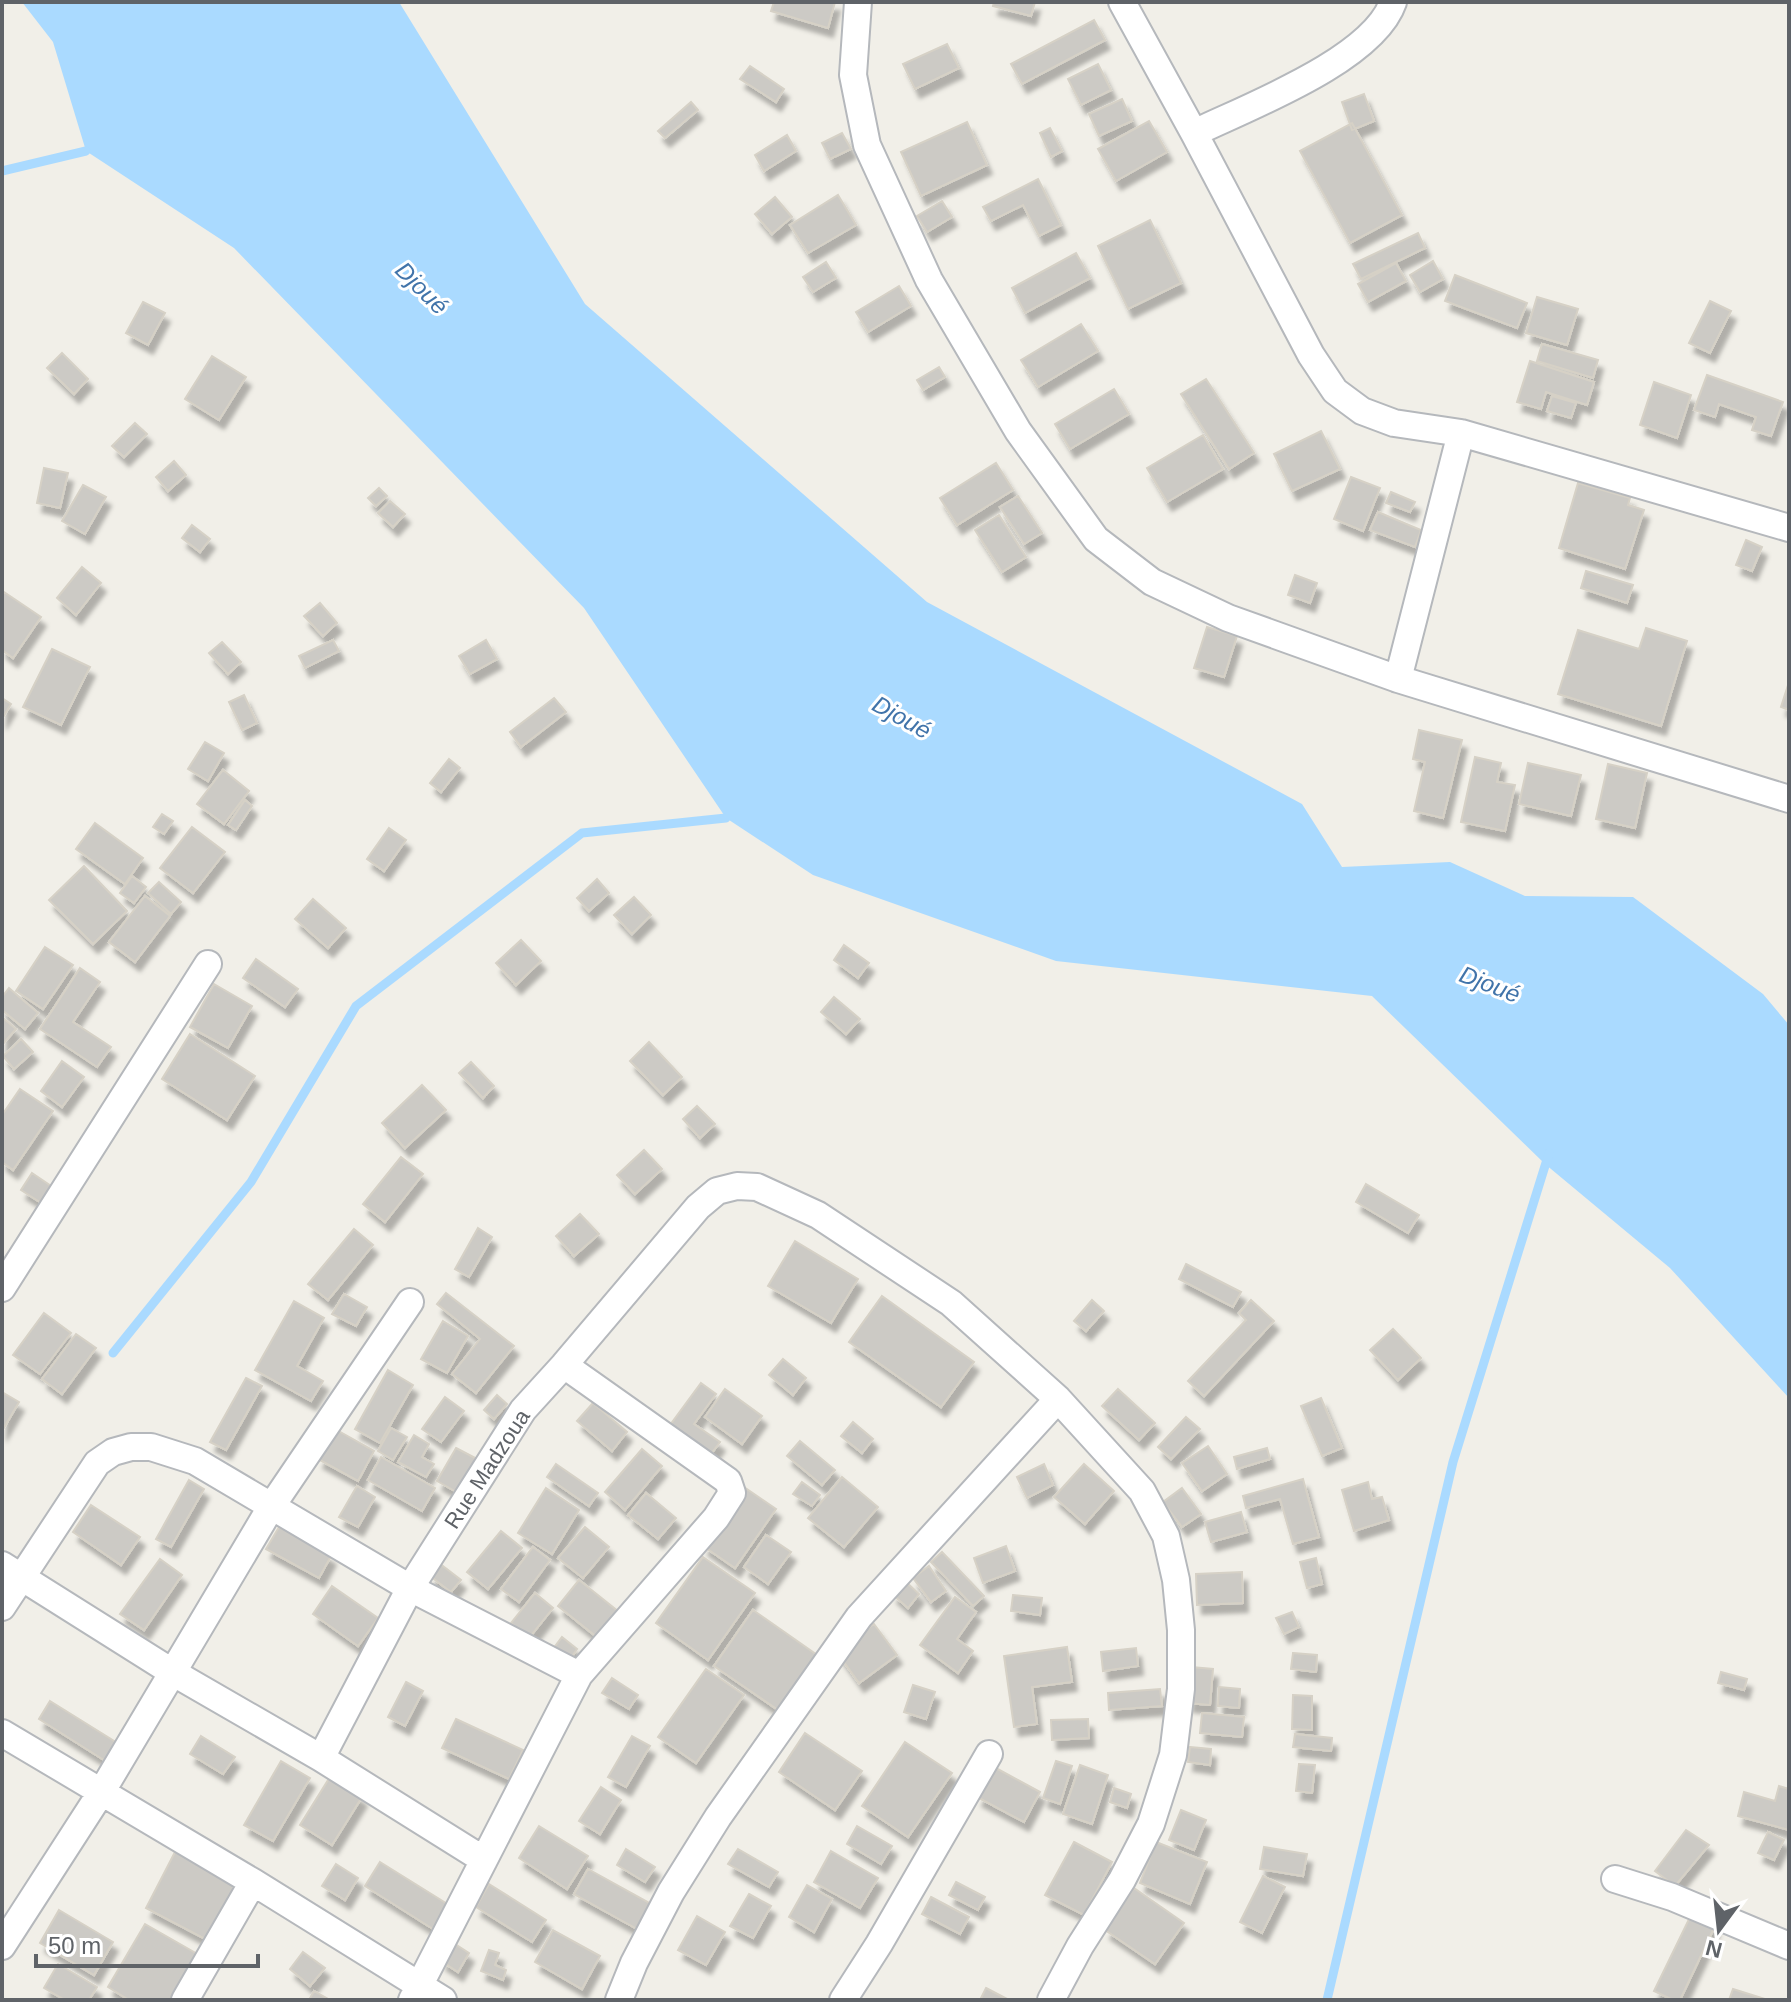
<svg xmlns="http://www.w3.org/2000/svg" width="1791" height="2002" font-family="Helvetica,sans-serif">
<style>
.water{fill:#aadaff}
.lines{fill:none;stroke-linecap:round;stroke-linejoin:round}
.stream{stroke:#aadaff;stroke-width:9}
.building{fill:#cccac5;stroke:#d6d1c6;stroke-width:2;filter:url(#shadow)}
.street-casing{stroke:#b5b8bc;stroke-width:30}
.street{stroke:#fff;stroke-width:26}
.labels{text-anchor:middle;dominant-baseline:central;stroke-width:6;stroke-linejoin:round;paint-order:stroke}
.street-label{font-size:22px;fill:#5f6368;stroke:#fff}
.water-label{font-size:24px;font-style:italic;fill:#4174aa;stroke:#fff}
</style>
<defs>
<filter id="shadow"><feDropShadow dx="5" dy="9" stdDeviation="2" flood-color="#0004"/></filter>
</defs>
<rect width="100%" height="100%" fill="#f1efe8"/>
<path class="water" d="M22,2H399L585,304L927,602L1302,804L1342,867L1450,862L1525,896L1633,897L1763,994L1789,1025V1398L1670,1268L1545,1164L1372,996L1056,961L813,875L726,818L584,608L234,248L86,151L53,42Z"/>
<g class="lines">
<path class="stream" d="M2,171L86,151
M113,1353L251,1182L356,1006L582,833L726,818
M1327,2000L1453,1462L1549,1153"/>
</g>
<path class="building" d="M774,2H835L828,28L771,11Z
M994,2H1035L1031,16L993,6Z
M1094,20L1105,40L1022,84L1011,64Z
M947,44L959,68L915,89L903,64Z
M1098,64L1111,90L1081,105L1068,79Z
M750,66L784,89L776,102L740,79Z
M1364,94L1374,121L1352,130L1342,102Z
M1122,99L1132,121L1099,136L1089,114Z
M691,102L698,110L665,138L658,131Z
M1149,121L1167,152L1116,181L1098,149Z
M967,122L987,165L921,196L901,152Z
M1352,123L1402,215L1350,243L1300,151Z
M1050,128L1062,151L1051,157L1040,133Z
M842,133L851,149L830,159L822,143Z
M787,135L796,151L764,171L755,155Z
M1038,179L1061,225L1039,236L1023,205L991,221L983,207Z
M838,195L856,225L808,253L790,225Z
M775,197L792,217L772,234L755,214Z
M942,201L952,217L927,232L917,216Z
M1150,220L1181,283L1128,309L1098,246Z
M1418,233L1425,248L1361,279L1353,264Z
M1076,253L1090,278L1025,313L1012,288Z
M1433,261L1443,279L1420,292L1410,275Z
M826,262L836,278L813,292L803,277Z
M1396,263L1406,281L1368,302L1358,284Z
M1455,275L1527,303L1517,328L1445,301Z
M899,286L911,306L868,332L856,312Z
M1537,297L1578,309L1567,345L1526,333Z
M1710,301L1731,311L1710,353L1689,343Z
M143,302L165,313L148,345L126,333Z
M1081,324L1098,351L1038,387L1021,360Z
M1542,344L1598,360L1593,378L1537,361Z
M62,353L88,379L74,394L47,368Z
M212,356L246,377L219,420L185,399Z
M1530,361L1594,382L1587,405L1546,392L1541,409L1517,402Z
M939,367L945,377L923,390L917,380Z
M1707,375L1783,402L1771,436L1752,430L1756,417L1719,404L1715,417L1694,410Z
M1206,379L1254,453L1229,469L1181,394Z
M1654,382L1691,395L1677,438L1640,425Z
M1114,389L1129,414L1070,449L1055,424Z
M1552,396L1576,403L1571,418L1547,411Z
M135,423L147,434L124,457L112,446Z
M1321,431L1340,469L1292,491L1274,454Z
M1203,435L1223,469L1167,502L1147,468Z
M174,461L186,475L168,491L156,477Z
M996,463L1013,490L957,525L940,498Z
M44,468L68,473L60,508L37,503Z
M1351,477L1380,488L1363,531L1334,519Z
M1578,483L1630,498L1628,505L1644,510L1625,569L1559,548Z
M83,485L106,497L85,534L62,521Z
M379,488L387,496L376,506L368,498Z
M1391,492L1415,502L1410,512L1386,503Z
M1018,496L1042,533L1024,544L1000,507Z
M390,501L405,514L393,527L378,513Z
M1378,512L1421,530L1415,547L1370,530Z
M999,515L1026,557L1002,572L975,530Z
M192,525L210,539L200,552L182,538Z
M1746,540L1762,547L1752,571L1736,565Z
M82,567L101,583L76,615L57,598Z
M1586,571L1633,585L1627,603L1581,588Z
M1295,575L1317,583L1310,603L1288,595Z
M4,592L41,617L13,658L2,650V596Z
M320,603L337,623L323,636L304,616Z
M1207,627L1237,636L1224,677L1194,668Z
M1646,628L1687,641L1661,726L1558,694L1578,630L1639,649Z
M333,640L339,651L305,668L299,656Z
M486,640L497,659L470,674L459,656Z
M222,642L241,662L228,674L209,653Z
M52,649L90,667L61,725L23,707Z
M1789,682V710L1781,707Z
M244,695L257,723L242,730L229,702Z
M2,698L11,704L2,719Z
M554,698L566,712L521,747L510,732Z
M1419,730L1462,740L1443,818L1414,811L1425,762L1413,759Z
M205,742L224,753L208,781L188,769Z
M1475,757L1501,763L1497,782L1515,785L1505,831L1461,822Z
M449,759L460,768L441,792L430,783Z
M1528,763L1581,775L1571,816L1519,804Z
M1608,764L1647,773L1635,828L1596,819Z
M223,770L249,791L224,824L197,804Z
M245,800L252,806L236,830L228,825Z
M162,814L173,821L164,834L153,827Z
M95,823L143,858L125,884L76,849Z
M192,827L225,852L193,893L160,868Z
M389,828L406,840L384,871L367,859Z
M84,866L127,911L93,944L49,900Z
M132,876L146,887L134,903L120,893Z
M597,879L609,893L589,911L577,898Z
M159,882L181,902L171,914L148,893Z
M145,896L170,916L135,962L109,942Z
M634,897L651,915L632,934L614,915Z
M313,899L346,928L328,948L295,919Z
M521,940L541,961L516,985L496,963Z
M844,945L869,963L858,978L834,960Z
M45,947L73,965L43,1009L16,991Z
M256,959L298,989L285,1007L243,978Z
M80,968L100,982L73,1022L111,1047L97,1067L40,1029Z
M214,984L252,1006L228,1048L190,1027Z
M9,988L38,1013L25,1029L2,1010V997Z
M834,997L860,1019L846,1034L821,1012Z
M2,1017L16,1029L2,1045Z
M190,1034L255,1076L227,1120L162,1079Z
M21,1039L33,1052L14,1069L3,1056Z
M649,1042L682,1077L663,1095L630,1061Z
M62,1061L84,1077L62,1107L41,1091Z
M471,1062L494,1086L483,1098L459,1073Z
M422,1085L446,1110L405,1148L382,1123Z
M20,1089L53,1111L13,1170L2,1162V1115Z
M697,1106L715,1124L700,1138L683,1119Z
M644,1150L662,1169L635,1194L617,1175Z
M401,1157L423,1174L385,1222L363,1204Z
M32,1173L60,1192L49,1208L21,1190Z
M1366,1184L1419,1215L1408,1233L1356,1202Z
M580,1214L599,1234L574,1256L556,1236Z
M478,1228L492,1237L469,1277L455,1269Z
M354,1229L373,1245L328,1300L308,1284Z
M795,1241L858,1279L831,1323L768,1286Z
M1186,1264L1241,1292L1233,1307L1179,1279Z
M446,1293L514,1346L476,1393L452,1374L480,1339L437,1304Z
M344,1294L367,1307L356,1326L332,1314Z
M882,1296L974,1362L941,1407L849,1342Z
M1092,1300L1104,1311L1086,1331L1074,1321Z
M1251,1300L1274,1321L1204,1396L1188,1381L1246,1320L1239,1313Z
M294,1301L324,1318L297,1366L323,1381L311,1401L255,1370Z
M44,1313L71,1333L40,1374L13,1355Z
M443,1321L468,1336L447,1373L421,1359Z
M1393,1329L1421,1358L1398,1380L1370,1350Z
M76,1334L96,1348L62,1394L42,1379Z
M783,1359L806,1378L793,1395L769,1375Z
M388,1370L413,1385L380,1443L355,1429Z
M246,1378L262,1386L226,1450L210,1442Z
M701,1383L716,1394L694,1424L720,1442L711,1454L670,1425Z
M725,1389L762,1416L742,1444L705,1417Z
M1118,1389L1155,1423L1139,1440L1102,1406Z
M2,1392L19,1402L2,1431Z
M497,1395L507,1404L494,1419L484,1410Z
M445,1397L464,1411L441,1442L422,1429Z
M1321,1398L1342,1448L1322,1456L1301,1406Z
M593,1403L627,1432L612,1451L577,1421Z
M1186,1417L1200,1429L1171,1459L1158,1447Z
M853,1422L873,1439L862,1453L841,1436Z
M391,1428L407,1437L393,1460L378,1451Z
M335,1429L374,1451L358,1481L318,1459Z
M414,1435L429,1444L422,1457L434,1464L426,1477L398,1462Z
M800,1441L835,1470L822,1485L787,1456Z
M1208,1446L1227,1474L1202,1491L1182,1463Z
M456,1448L479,1460L460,1494L437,1481Z
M1267,1448L1270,1459L1237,1469L1234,1457Z
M642,1449L662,1466L625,1510L605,1492Z
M381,1457L435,1488L422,1511L368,1480Z
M556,1464L598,1493L589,1506L547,1477Z
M1044,1464L1053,1485L1027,1498L1017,1477Z
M1084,1464L1114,1491L1085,1524L1054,1497Z
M842,1477L878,1507L844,1547L808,1518Z
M1303,1479L1319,1537L1293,1544L1280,1499L1246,1508L1243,1496Z
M189,1480L204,1489L171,1547L156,1539Z
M802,1482L820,1495L812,1506L793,1494Z
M1368,1482L1372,1499L1382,1497L1389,1520L1354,1531L1342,1490Z
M357,1486L375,1497L358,1527L339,1517Z
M744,1487L776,1509L735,1568L703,1546Z
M546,1488L579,1510L552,1554L518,1533Z
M1182,1488L1201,1514L1182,1527L1163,1502Z
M646,1493L676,1518L658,1539L628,1515Z
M91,1505L140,1537L121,1565L73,1532Z
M1241,1512L1247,1532L1211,1542L1205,1522Z
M279,1527L331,1556L319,1578L266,1549Z
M585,1527L609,1547L583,1578L558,1558Z
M501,1531L522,1548L488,1589L467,1572Z
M766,1535L791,1552L768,1584L744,1567Z
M1006,1546L1015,1571L983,1583L974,1558Z
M533,1547L550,1560L519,1602L501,1589Z
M942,1552L984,1596L973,1606L931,1562Z
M703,1557L755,1593L708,1660L656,1623Z
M1316,1558L1322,1584L1307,1588L1300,1562Z
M160,1559L182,1575L144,1630L120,1614Z
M439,1563L461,1580L451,1592L430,1576Z
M929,1566L946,1591L931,1602L913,1578Z
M1242,1572L1243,1603L1197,1605L1196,1574Z
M579,1580L624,1616L603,1642L558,1606Z
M904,1580L919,1594L908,1608L892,1594Z
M332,1586L378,1618L358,1646L313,1614Z
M535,1593L553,1608L529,1638L511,1623Z
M1013,1595L1042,1598L1040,1615L1011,1611Z
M955,1597L976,1612L957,1639L973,1651L958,1673L920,1645Z
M753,1610L820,1657L781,1712L714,1666Z
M1292,1612L1299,1627L1284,1634L1276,1618Z
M874,1624L897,1655L859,1683L836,1651Z
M562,1637L577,1649L569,1661L553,1649Z
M1067,1647L1072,1682L1032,1687L1037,1724L1014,1727L1004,1656Z
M1136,1648L1138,1666L1103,1671L1101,1652Z
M1293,1653L1317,1655L1316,1672L1291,1669Z
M1191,1667L1213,1669L1210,1705L1188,1703Z
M706,1669L744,1695L696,1763L658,1737Z
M1721,1672L1747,1679L1744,1690L1718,1683Z
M612,1678L638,1695L629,1709L602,1693Z
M406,1682L423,1691L405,1726L388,1717Z
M913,1685L935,1692L926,1719L904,1712Z
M1219,1687L1240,1689L1239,1708L1218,1706Z
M1160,1689L1162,1706L1109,1710L1108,1693Z
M1293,1695L1312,1696V1730L1292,1729Z
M50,1701L119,1744L107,1762L39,1719Z
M1202,1713L1244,1717L1242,1737L1200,1733Z
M456,1719L523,1750L509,1779L442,1748Z
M1088,1719L1089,1738L1052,1740L1051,1720Z
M805,1733L862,1771L835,1810L779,1772Z
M1295,1734L1332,1738L1331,1751L1293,1747Z
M201,1736L235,1757L223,1774L190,1754Z
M632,1736L650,1746L626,1787L608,1777Z
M905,1742L952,1773L908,1837L862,1806Z
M1190,1747L1211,1749L1210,1765L1188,1762Z
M281,1761L310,1778L273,1841L244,1825Z
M1056,1761L1072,1766L1060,1804L1043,1798Z
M1299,1764L1315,1765L1312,1793L1296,1791Z
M1080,1765L1108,1775L1092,1824L1063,1814Z
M994,1767L1040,1792L1024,1822L977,1797Z
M330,1777L362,1797L332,1845L300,1825Z
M1779,1786L1789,1789V1830L1738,1816L1744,1792L1775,1801Z
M601,1787L621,1800L600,1834L579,1821Z
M1114,1788L1131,1794L1127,1808L1110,1802Z
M1181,1810L1206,1820L1194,1850L1169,1840Z
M539,1826L588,1856L567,1889L519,1858Z
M857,1826L892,1846L881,1864L847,1844Z
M1686,1830L1709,1845L1675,1886L1655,1871Z
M1768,1832L1784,1840L1774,1860L1758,1853Z
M1074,1842L1112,1862L1084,1915L1045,1895Z
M1156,1842L1207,1862L1190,1904L1140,1883Z
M1264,1847L1307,1854L1303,1876L1260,1869Z
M177,1848L238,1880L207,1940L146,1908Z
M626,1849L655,1867L645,1882L617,1865Z
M738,1849L778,1872L769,1887L728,1864Z
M831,1851L878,1878L860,1908L814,1882Z
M380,1862L449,1905L433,1929L365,1886Z
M336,1864L358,1878L345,1900L322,1886Z
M588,1869L651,1904L637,1929L574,1894Z
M1263,1876L1285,1887L1262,1933L1240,1922Z
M956,1882L985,1897L978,1910L949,1895Z
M489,1884L546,1920L532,1942L476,1907Z
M807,1885L832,1899L814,1932L789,1917Z
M1134,1888L1184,1923L1155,1964L1105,1930Z
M749,1894L771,1906L753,1938L730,1926Z
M931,1897L969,1917L960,1934L922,1914Z
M59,1910L113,1942L94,1975L40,1943Z
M1691,1915L1715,1926L1680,2000H1673L1654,1991Z
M697,1916L725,1932L706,1965L678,1950Z
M145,1924L201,1956L175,2000H129L108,1987Z
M553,1930L600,1956L582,1989L535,1962Z
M452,1942L469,1953L458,1972L441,1961Z
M489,1950L499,1953L495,1965L506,1970L503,1980L481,1971Z
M303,1952L325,1968L310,1986L290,1969Z
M58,1964L97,1987L89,2000H65L44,1988Z
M986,1988L1009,2000H980Z
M1733,1989L1768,2000H1729Z
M314,1991L330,2000H309Z"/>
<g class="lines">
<defs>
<path id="street" d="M858,2L853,75L867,145L929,280L1018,431L1096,539L1152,582L1228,618L1398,679L1789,799
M1122,2L1194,133L1311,355L1335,391L1362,411L1394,423L1461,433L1789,528
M1194,133C1248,107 1373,60 1393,2
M1398,679L1461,433
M2,1288L208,964
M2,1565L172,1672L321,1758L484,1860
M2,1607L97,1463L113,1452L131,1447H151L195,1461L410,1588L579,1675
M2,1733L253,1882L443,2000
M321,1758L410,1588L523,1410L564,1365L698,1207L717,1191L737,1186L757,1187L818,1215L951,1303L1058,1399L1142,1491L1166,1536L1176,1580L1181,1630V1689L1173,1755L1151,1824L1122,1880L1080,1946L1051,2000
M1615,1879L1672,1897L1789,1946
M2,1946L102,1791L271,1507L410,1302
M185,2000L253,1882
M412,2000L579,1675L716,1518L732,1493L728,1481L564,1365
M619,2000L634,1963L671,1892L718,1817L859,1617L1058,1399
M843,2000L879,1944L989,1754"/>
</defs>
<use href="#street" class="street-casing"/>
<use href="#street" class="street"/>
</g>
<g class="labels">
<g class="street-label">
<text transform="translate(487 1469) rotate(-57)">Rue Madzoua</text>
</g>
<g class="water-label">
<text transform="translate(422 288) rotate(45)">Djoué</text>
<text transform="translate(902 717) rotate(29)">Djoué</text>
<text transform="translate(1490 984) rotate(21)">Djoué</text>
</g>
</g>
<rect width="1791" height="2002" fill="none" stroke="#5f6368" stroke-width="8"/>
<g transform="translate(1719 1930) rotate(195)" stroke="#ffffff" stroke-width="6" paint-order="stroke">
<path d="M0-6L14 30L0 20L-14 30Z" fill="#5f6368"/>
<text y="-12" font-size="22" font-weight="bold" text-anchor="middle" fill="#5f6368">N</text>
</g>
<path d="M36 1954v12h222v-12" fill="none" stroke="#5f6368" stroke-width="4"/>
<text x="48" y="1954" font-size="24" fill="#5f6368" stroke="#ffffff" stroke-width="6" paint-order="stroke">50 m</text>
</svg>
